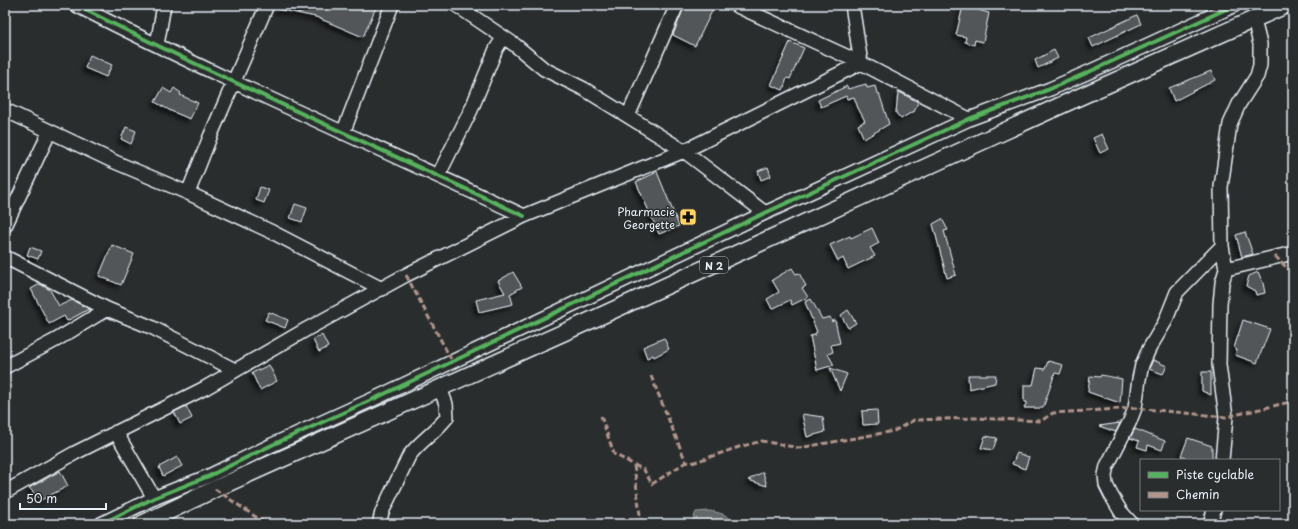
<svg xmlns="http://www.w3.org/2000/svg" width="1298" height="529" font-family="'Playpen Sans',sans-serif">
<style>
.water{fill:#63686b;stroke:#989fa3}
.building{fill:#535759;stroke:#e8f1f8;filter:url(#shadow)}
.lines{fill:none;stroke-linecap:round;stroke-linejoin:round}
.minor-casing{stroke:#e8f1f8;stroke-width:16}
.major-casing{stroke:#e8f1f8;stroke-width:19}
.minor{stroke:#2a2d2e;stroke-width:13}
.major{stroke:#2a2d2e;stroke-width:16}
.quiet{stroke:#b2968c;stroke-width:3;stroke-dasharray:6 3;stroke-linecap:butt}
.cycleway-casing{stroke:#2a2d2e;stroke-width:6}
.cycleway{stroke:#56b35d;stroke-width:4}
.labels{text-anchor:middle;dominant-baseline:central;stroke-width:3;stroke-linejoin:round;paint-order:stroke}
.shield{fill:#2a2d2e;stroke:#afb6bb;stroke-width:1}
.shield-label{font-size:10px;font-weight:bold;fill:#e8f1f8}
.poi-label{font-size:11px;fill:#e8f1f8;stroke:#2a2d2e;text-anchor:end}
</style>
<defs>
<filter id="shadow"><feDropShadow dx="-3.5" dy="3.5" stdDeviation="2" flood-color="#0009"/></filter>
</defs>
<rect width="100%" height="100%" fill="#2a2d2e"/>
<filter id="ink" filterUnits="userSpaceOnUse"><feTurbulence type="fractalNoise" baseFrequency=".025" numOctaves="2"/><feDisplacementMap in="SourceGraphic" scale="8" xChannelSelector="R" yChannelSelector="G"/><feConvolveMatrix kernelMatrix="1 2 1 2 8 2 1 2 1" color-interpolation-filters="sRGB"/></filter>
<g filter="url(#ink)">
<path class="water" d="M709,511C718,512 730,515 734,524H691L696,512Z"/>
<path class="building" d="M278,5H377L363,37L316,17L277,9Z
M685,5H715L695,46L673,35Z
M963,6L989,13L983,42L975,40L974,45L965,42L966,37L956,35Z
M1137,15L1141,24L1093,47L1089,38Z
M790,42L804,48L790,79L787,78L783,90L771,85Z
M1054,50L1058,58L1038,68L1035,60Z
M90,55L112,65L106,77L85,68Z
M1211,71L1215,80L1174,101L1169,88Z
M866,84L867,88L875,86L877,93H879L889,124L864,139L858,125L865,121L858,108L854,97L847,99L846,96L821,107L818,100L847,86L848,89Z
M163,88L171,93L174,88L181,93L180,95L198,103L190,119L171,111L155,102Z
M898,92L901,93L918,102L914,112H912L901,119L896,113Z
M126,127L136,131L131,144L121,139Z
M1102,134L1109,149L1100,153L1093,138Z
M768,167L771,176L761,180L758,171Z
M657,172L679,226L659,234L636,182Z
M260,187L269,190L264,203L256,200Z
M295,204L307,208L302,222L290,218Z
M942,219L948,230L944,231L956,275L947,278L933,224Z
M872,228L879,243L870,248L875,256L848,269L843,258L838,261L830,245L850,236L851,238Z
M1245,232L1253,254L1242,257L1236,235Z
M112,245L134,254L121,285L99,276Z
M30,247L41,251L38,259L27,255Z
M792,268L796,274L799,273L806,286L802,288L808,297L792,305L790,300L772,309L767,299L779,292L772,280Z
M513,272L522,287L510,294L513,304L479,312L476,300L505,293L498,281Z
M1258,272L1263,283L1265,293L1256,295L1255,291L1246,286L1249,276Z
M40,284L50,290L59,306L72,300L89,309L67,321L64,316L49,324L31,289Z
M811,299L822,319L830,317L832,322L835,320L840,343L831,345L833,352L828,354L834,365L817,370L810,336L815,335V333L817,332L805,302Z
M848,310L856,323L848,328L841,315Z
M269,312L288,320L285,328L265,320Z
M1243,320L1270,329L1257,363L1235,355L1237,350L1234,348Z
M322,335L328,347L319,352L313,340Z
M664,338L669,349L654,357L653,355L647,358L643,347Z
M1153,360L1167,366L1163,374L1149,369Z
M1048,361L1063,365L1060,374L1055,373L1043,408H1024L1027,402H1024V385H1033L1037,368L1045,369Z
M269,365L277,381L260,390L252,373Z
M830,368L847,374L840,391Z
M1202,372H1211V395L1202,391Z
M968,375H996L995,383L969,389Z
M1101,375L1122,379L1120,403L1088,392L1090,376L1100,377Z
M186,406L192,418L180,424L174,412Z
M877,410L878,424L863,425L862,411Z
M802,414L823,417L825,432L807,437Z
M1120,423L1116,432L1099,426Z
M1135,429L1165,441L1162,450L1148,445L1147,450L1137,447L1139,441L1130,438Z
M985,436L997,438L993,450L981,448Z
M1188,438L1212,446V460H1185L1186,458L1181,456Z
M1017,453L1029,457L1025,469L1012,464Z
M177,457L182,466L163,476L159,467Z
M60,471L68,486L41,500L29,488Z
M763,472L767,486L748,480Z"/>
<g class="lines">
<defs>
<path id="minor" d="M76,5C223,80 375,146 524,216
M456,5L515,45L544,69L584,89L684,151L765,213
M735,5L861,63L969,119
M852,5L861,63
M157,45L164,5
M5,110L115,162L188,193L210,137L267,5
M628,116L677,5
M343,133L392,5
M438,176L471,110L496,49L503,38
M188,193L272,232L382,289
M5,226L50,131
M5,257L107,309L151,327L235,370
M1226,269L1293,253
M5,367L56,340L107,309
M116,432L154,498
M1222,460L1226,417L1219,365L1220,304L1222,283L1226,269L1222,246L1221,187L1230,124L1239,104L1257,76L1260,65V44L1254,20
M5,492L75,453L205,388L307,329L406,275L524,216L684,151L861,63
M101,524L154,498L209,476L272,445L380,396L765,213L969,119L1050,89L1091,71L1235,5
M379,524L382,512L409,456C420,441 436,432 447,417L446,404L440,388
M1132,524L1121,512L1111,495L1106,485L1105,475L1107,466L1130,421L1135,408L1139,379L1142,365L1149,349L1165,322L1177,292L1222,246
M1210,524L1214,510"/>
<path id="major" d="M142,524L215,489L596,318L1077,98L1286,5"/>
</defs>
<use href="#minor" class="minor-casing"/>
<use href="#major" class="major-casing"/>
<use href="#minor" class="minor"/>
<use href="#major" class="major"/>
<path class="quiet" d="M1275,256L1293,274
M406,275L452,361
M651,376L686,462L692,463L739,447L762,441L799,448L894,431L914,420L975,418L1041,421L1053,413L1135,408L1226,417L1290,402L1293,400
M601,416L614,454L644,470L652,484L686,462
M634,465L641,524
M215,489L266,524"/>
<defs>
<path id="cycleway" d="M76,5C223,80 375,146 524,216
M101,524L154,498L209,476L272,445L380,396L765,213L969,119L1050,89L1091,71L1235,5"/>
</defs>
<use href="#cycleway" class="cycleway-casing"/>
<use href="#cycleway" class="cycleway"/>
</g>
</g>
<defs>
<symbol id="pharmacy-square" viewBox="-11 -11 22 22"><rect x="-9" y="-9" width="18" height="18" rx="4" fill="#ffd166" stroke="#2a2d2e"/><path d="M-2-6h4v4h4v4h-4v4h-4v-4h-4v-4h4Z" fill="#111"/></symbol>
</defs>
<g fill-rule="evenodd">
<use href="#pharmacy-square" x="678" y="207" width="20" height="20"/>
</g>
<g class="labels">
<rect class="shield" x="700" y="257" width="28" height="16" rx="3"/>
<g class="shield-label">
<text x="714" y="265">N 2</text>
</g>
<g class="poi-label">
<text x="675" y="211">Pharmacie<tspan x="675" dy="13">Georgette</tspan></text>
</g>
</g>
<rect width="1298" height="529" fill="none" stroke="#2a2d2e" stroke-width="20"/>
<rect x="10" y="10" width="1278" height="509" fill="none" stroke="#e8f1f8" stroke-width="1.5" filter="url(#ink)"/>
<rect x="1140" y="459" width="140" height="52" fill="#2a2d2e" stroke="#767b7f"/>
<rect x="1148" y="472" width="20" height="6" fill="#56b35d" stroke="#767b7f"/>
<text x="1176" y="479" font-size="12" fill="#e8f1f8">Piste cyclable</text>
<rect x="1148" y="492" width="20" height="6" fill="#b2968c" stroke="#767b7f"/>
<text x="1176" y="499" font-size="12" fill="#e8f1f8">Chemin</text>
<path d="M20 503v6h86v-6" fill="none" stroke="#e8f1f8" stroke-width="2"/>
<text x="26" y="503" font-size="12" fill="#e8f1f8" stroke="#2a2d2e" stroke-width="3" paint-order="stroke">50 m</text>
</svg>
